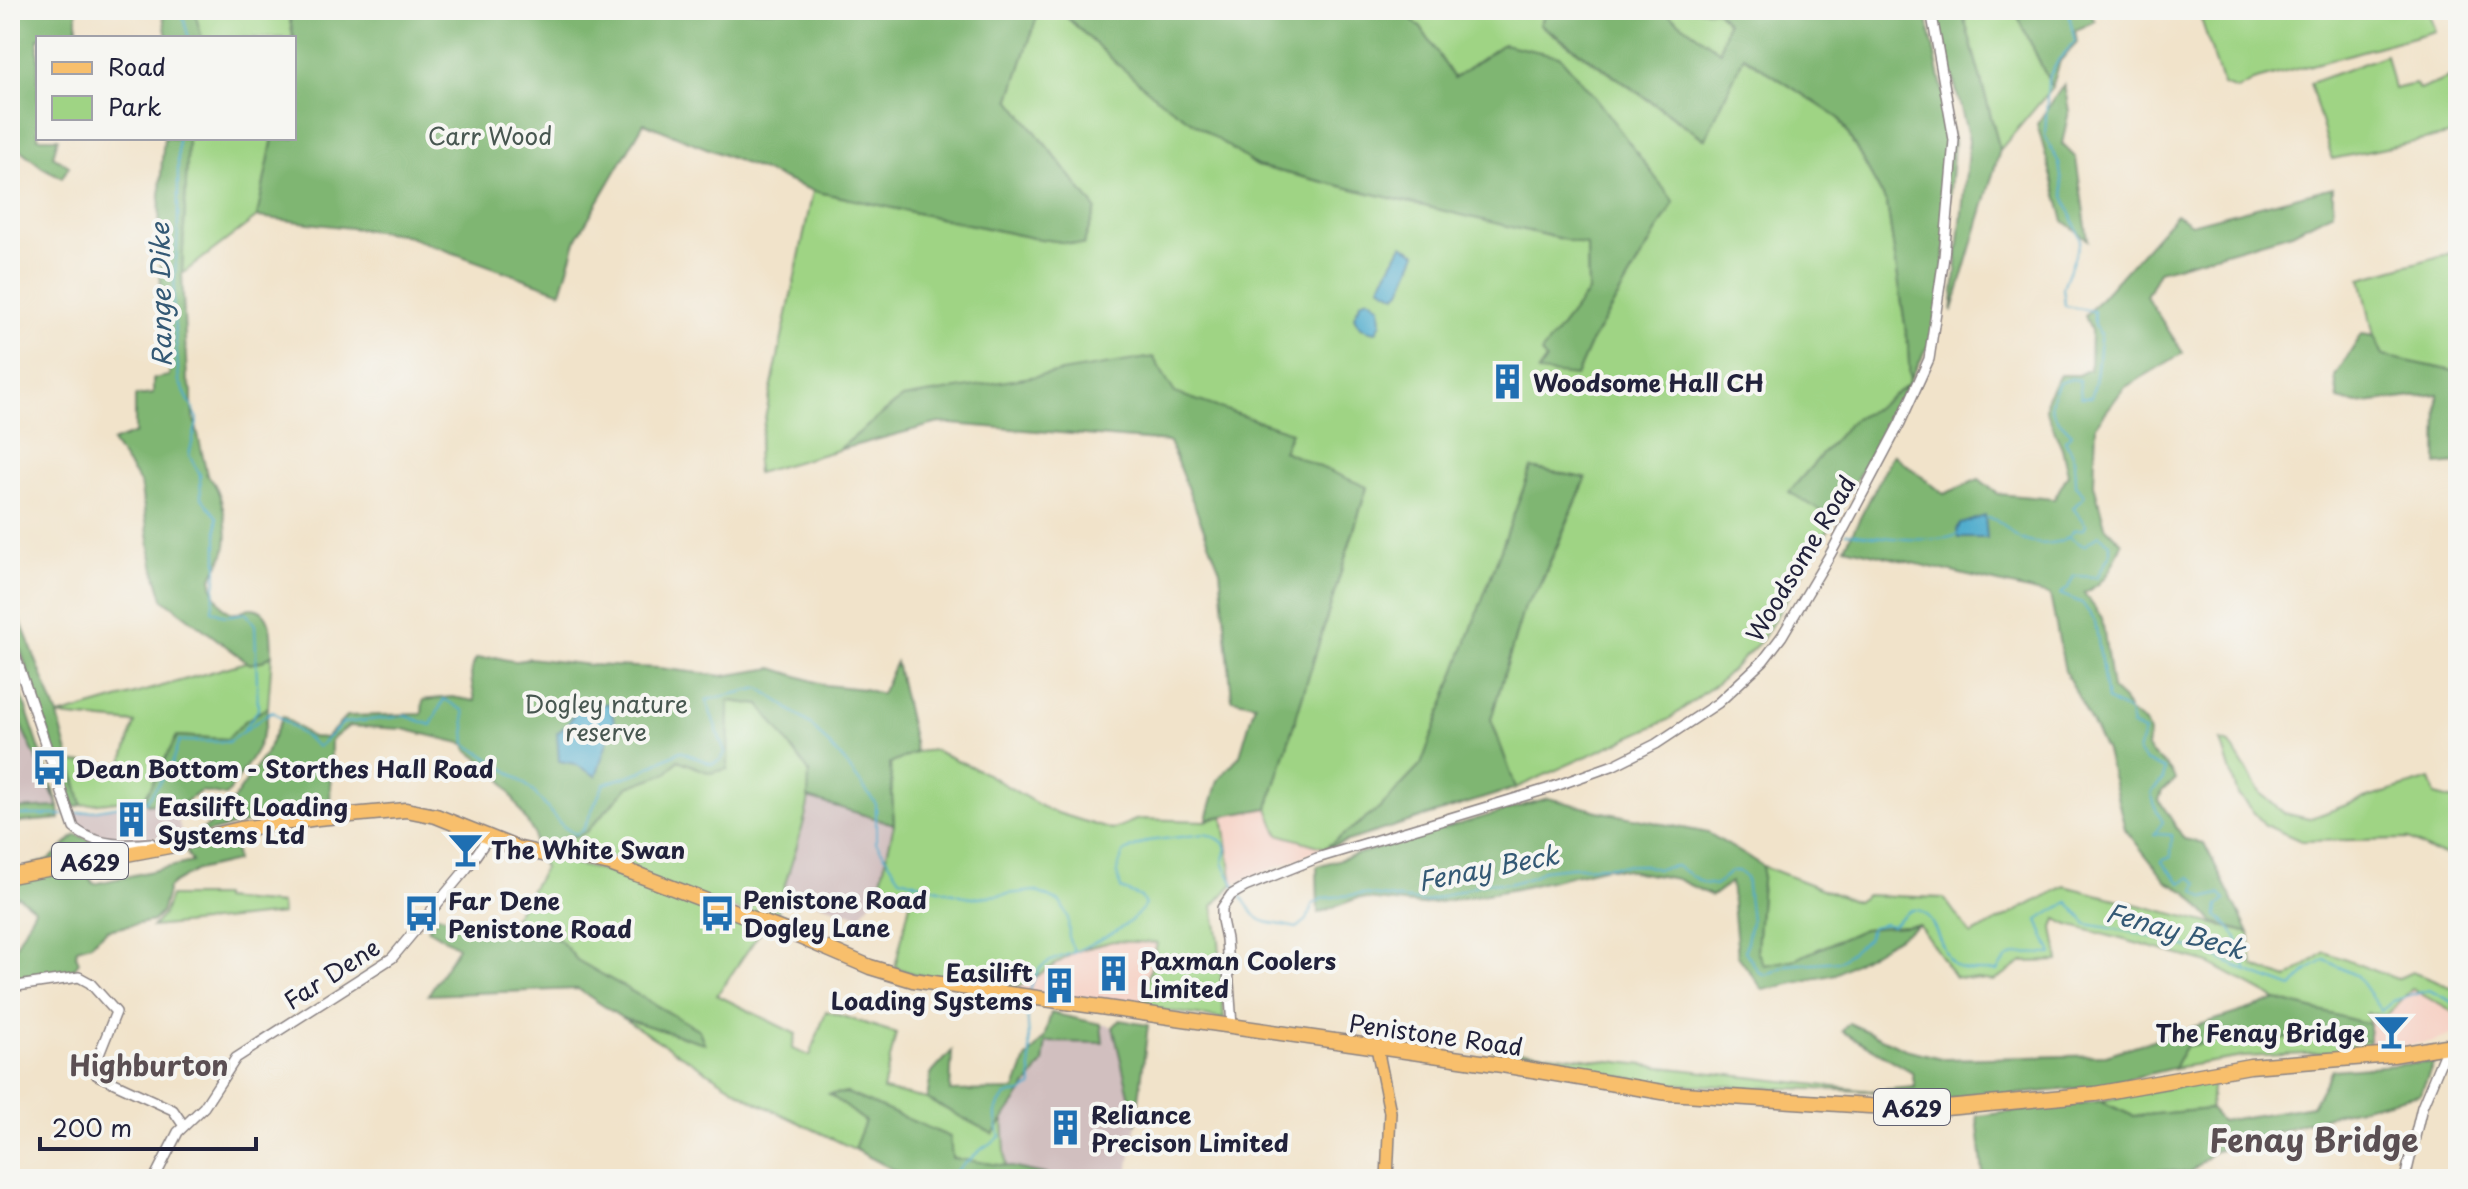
<svg xmlns="http://www.w3.org/2000/svg" width="2468" height="1189" font-family="'Playpen Sans',sans-serif">
<style>
.built{fill:#f6d1c5}
.industrial{fill:#d1bfbf}
.green{fill:#9fd484;stroke:#607b60;stroke-width:2}
.forest{fill:#7fb672;stroke:#506c56;stroke-width:2}
.water{fill:#4eabcc;stroke:#386684;stroke-width:2}
.lines{fill:none;stroke-linecap:round;stroke-linejoin:round}
.stream{stroke:#4eabcc;stroke-width:2}
.minor-casing{stroke:#8a8282;stroke-width:12}
.major-casing{stroke:#8a8282;stroke-width:14}
.highway-casing{stroke:#8a8282;stroke-width:17}
.minor{stroke:#fff;stroke-width:9}
.major{stroke:#f8bf6c;stroke-width:11}
.highway{stroke:#f8bf6c;stroke-width:14}
.labels{text-anchor:middle;dominant-baseline:central;stroke-width:8;stroke-linejoin:round;paint-order:stroke}
.shield{fill:#f6f6f2;stroke:#626272;stroke-width:2}
.shield-label{font-size:22px;font-weight:bold;fill:#22223b}
.park-label{font-size:24px;fill:#485751;stroke:#f6f6f2}
.poi-label{font-size:24px;font-weight:bold;fill:#22223b;stroke:#f6f6f2;text-anchor:start}
.street-label{font-size:24px;fill:#22223b;stroke:#f6f6f2}
.water-label{font-size:26px;font-style:italic;fill:#345975;stroke:#f6f6f2}
.quarter-label{font-size:28px;font-weight:bold;fill:#5b4f53;stroke:#f6f6f2}
.district-label{font-size:32px;font-weight:bold;fill:#5b4f53;stroke:#f6f6f2}
</style>
<rect width="100%" height="100%" fill="#f6f6f2"/>
<filter id="ink" filterUnits="userSpaceOnUse"><feTurbulence type="fractalNoise" baseFrequency=".0125" numOctaves="2"/><feDisplacementMap in="SourceGraphic" scale="16" xChannelSelector="R" yChannelSelector="G"/><feConvolveMatrix kernelMatrix="1 2 1 2 8 2 1 2 1" color-interpolation-filters="sRGB"/></filter>
<filter id="wash" filterUnits="userSpaceOnUse"><feTurbulence type="fractalNoise" baseFrequency=".006" numOctaves="4" result="noise"/><feDisplacementMap in="SourceGraphic" scale="32" xChannelSelector="R" yChannelSelector="G"/><feGaussianBlur stdDeviation="1.8" result="paint"/><feColorMatrix in="noise" values="0 0 0 0 0 0 0 0 0 0 0 0 0 0 0 0 0 1.4 0 .05"/><feComposite in="paint" operator="in"/></filter>
<g filter="url(#wash)">
<rect width="100%" height="100%" fill="#f1e3ca"/>
<path class="built" d="M1268,808L1278,834L1325,848L1233,884L1223,816Z
M1113,941L1157,943L1141,1007L1014,990L1081,949Z
M2412,989L2458,1015V1033L2435,1041L2369,1051L2367,1012L2386,1015Z"/>
<path class="industrial" d="M21,726L59,807L10,809V729Z
M808,798L894,824L879,889L861,916L781,893L798,840Z
M174,801L181,832L127,843L85,832L71,813Z
M1101,1024L1113,1027L1136,1124L1127,1179H1067L1006,1166L1003,1120L1043,1063L1046,1042L1102,1043Z"/>
<path class="green" d="M194,10H288L293,38H202Z
M1051,10H1059L1115,62L1257,166L1587,245L1588,292L1541,353L1546,360L1538,371L1576,376L1590,344L1674,202L1503,44L1454,78L1421,28L1402,10H1548L1540,25L1704,139L1743,56L1839,118L1887,204L1908,345L1910,383L1876,408L1851,421L1790,491L1835,519L1762,640L1721,680L1668,720L1516,788L1491,719L1524,607L1540,587L1586,479L1531,469L1421,765L1379,809L1325,848L1278,834L1268,808L1367,488L1283,451L1291,432L1174,393L902,398L838,450L757,473L756,461L813,191L1033,238L1083,245L1096,209L1010,99L1037,17Z
M1662,10H1716L1727,22L1720,52Z
M1982,10H2015L2052,88L2000,150L1964,17Z
M2198,10H2428L2435,31L2253,81L2237,90L2223,85Z
M2386,55L2394,89L2415,84L2419,90L2456,75L2458,133L2332,159L2310,83Z
M188,138H273L257,217L182,274Z
M2458,251V372L2383,356L2374,336L2361,278Z
M272,654L268,707L245,721L228,739L177,736L145,798L82,805L71,762L122,764L135,723L58,716L246,662L264,660Z
M729,701L760,705C770,719 803,757 808,771C819,798 783,879 778,912L766,920L561,849L567,837L579,836L587,831L628,787L667,773Z
M2221,741L2230,744L2261,794L2284,813L2309,819L2354,802L2430,779L2435,795L2458,801V858L2433,852L2409,839L2301,841L2265,825L2238,795Z
M934,750L981,771L1048,810L1112,830L1138,819L1206,821L1223,816L1233,884L1213,906L1219,940L1224,1019L1141,1007L1157,943L1113,941L1077,951L1014,990L914,974L895,967L911,899L879,889L894,824L890,764L916,752Z
M539,857L605,871L761,931L717,995L796,1034L792,1049L810,1056L826,1011L896,1033L883,1090L927,1099L993,1134L1003,1120L1006,1166L952,1158L847,1093L831,1094L865,1122L854,1149L754,1101L622,1018L704,1043L699,1030L577,960L560,940L511,922L544,868Z
M1763,866L1856,902L1866,895L1944,898L1971,935L2065,886L2249,933L2253,966L2287,979L2325,952L2397,979L2412,972L2458,990V1015L2412,989L2386,1016L2367,1013L2369,1024L2277,1000L2209,963L2069,925L2056,919L2053,928L2059,961L2023,962L1994,981L1955,977L1919,925L1864,929L1796,959L1764,965L1757,952Z
M170,896H222V899L281,904L282,914L152,927L163,915Z
M2241,1037L2369,1041V1051L2243,1057L2174,1068L2185,1046Z
M1488,1047L1870,1091L1665,1084L1505,1057Z
M2213,1079L2210,1109L2133,1116L2100,1101Z"/>
<path class="forest" d="M10,10H77V38H38V138H58L53,156L69,166L62,178L42,167L19,149L10,154Z
M162,10H194L202,38H167Z
M288,10H1051L1037,17L1010,99L1096,209L1083,245L1033,238L813,191L644,123L577,238L561,292L401,234L257,217L273,138H294V38Z
M1059,10H1402L1421,28L1454,78L1503,44L1559,56L1594,96L1674,202L1590,344L1576,376L1538,372L1546,360L1541,353L1588,292L1587,245L1257,166L1161,101L1115,62Z
M1548,10H1662L1720,51L1727,22L1716,10H1925L1954,142L1939,326L1835,519L1789,492L1851,421L1876,408L1910,383L1908,345L1887,204L1840,119L1744,56L1705,139L1540,24Z
M1936,10H1982L1964,18L2000,150L1952,313L1969,140Z
M2015,10H2088L2095,21L2075,30L2077,43L2060,61L2052,88Z
M2064,84L2069,111L2062,144L2076,158L2088,240L2064,221L2037,124Z
M164,138H188L182,274L187,379L192,391V408L207,475C222,487 230,531 225,551C223,560 214,569 212,579C211,590 222,613 235,613C241,613 246,607 252,608C274,610 271,638 272,654L265,660L250,664L163,599L153,565L140,483L112,442L135,433V396L153,394V379L169,376C173,352 165,338 163,314C158,256 158,195 164,138Z
M2333,187V212L2292,233L2159,271L2146,296L2183,353L2124,388L2096,425L2094,484L2105,526L2122,543C2113,566 2107,582 2084,593L2102,618L2112,689L2124,700L2129,712L2145,723L2149,734L2147,748C2156,761 2169,764 2175,779L2162,791L2159,800L2184,839L2204,843L2249,933L2213,922L2187,892L2167,882L2125,829L2106,751L2065,671L2050,595L1845,547L1893,454L1944,494L1979,479L1998,494L2054,499L2068,474L2062,448L2046,410L2047,397L2060,375H2078L2090,369L2091,331L2085,316L2176,214L2191,224Z
M2362,334L2374,336L2383,356L2458,372V463L2437,465L2438,394L2357,404L2338,399L2335,376Z
M1153,357L1175,393L1291,432L1283,451L1367,487L1268,808L1207,819L1218,780L1240,755L1255,704L1232,699L1220,570L1169,442L939,423L838,450L902,398Z
M1531,468L1586,478L1539,587L1524,607L1491,719L1516,788L1325,848L1379,809L1421,765Z
M10,594L58,716L82,805L74,807L10,619Z
M496,657C508,660 518,664 529,658L590,665L659,668L723,676L773,668L825,685L864,689L881,694L896,662L916,752L890,764L894,824L808,798L809,772L760,705L729,701L728,769L710,773L678,760L667,773L628,787L587,831L579,836L567,837L561,849L534,848V834L498,773L467,750L465,744L403,729L349,726L331,740L330,811H297L191,836L220,819L265,754L283,716L311,737L326,738L347,716L422,714L423,700L452,697L475,701C473,685 467,674 476,659Z
M10,660L59,807L60,819L10,823V809L59,807L21,726L10,691Z
M268,707C268,741 244,769 226,796L201,791L175,809L173,801L147,804L145,798L177,736L227,739L245,721Z
M1548,798L1598,811L1708,833L1763,866L1757,951L1764,965L1796,959L1864,929L1919,925L1836,974L1763,990L1738,956L1731,882L1712,896L1677,879L1607,867L1516,889L1421,905L1358,898L1318,913L1317,866Z
M76,835L122,850L26,868L51,858Z
M234,839L236,861L197,870L174,883L168,888L161,913L153,921L107,930L91,944L77,948L76,955L79,962L72,972L10,983V950L14,949L35,909L18,896L10,897V879L82,867L94,884L192,862L184,847Z
M438,915L471,925L500,919L560,940L577,960L699,1030L704,1043L622,1018L578,989L428,995L458,947L428,929Z
M2277,1000L2369,1024V1041L2241,1037L2186,1046L2174,1068L2094,1087L1939,1101L1870,1091L1915,1087L1912,1072L1842,1031L1849,1023L1905,1049L1946,1059L2106,1055Z
M1051,1013L1101,1024L1103,1043L1046,1042L1043,1063L993,1134L927,1099L931,1074L952,1051L950,1091L1015,1090L1026,1059L1044,1038Z
M1120,1020L1148,1025L1136,1124L1113,1027Z
M2434,1062L2420,1094L2337,1113L2213,1152L2189,1173L2161,1170L2107,1179H1978L1983,1175L1977,1116L2100,1101L2133,1116L2210,1109L2221,1121L2312,1106L2332,1070Z
M847,1093L950,1137L952,1158L1006,1166L1067,1179H911L854,1149L865,1121L829,1094Z"/>
<path class="water" d="M1402,245L1417,253L1401,291L1396,295L1380,286Z
M1369,298L1380,306L1381,323L1376,332C1365,331 1357,327 1354,316L1362,300Z
M1985,516L1987,538H1958L1957,530L1960,524Z
M580,703L610,704L614,721L596,776L575,764L559,761L557,733L568,724Z"/>
<g class="lines">
<path class="stream" d="M181,10L189,38
M2068,10L2075,42L2059,59L2048,79L2045,136L2059,163L2064,196L2081,240L2063,287L2065,306L2094,311V326L2101,334C2097,355 2099,376 2091,397H2081L2079,380L2071,379L2059,383C2044,410 2052,413 2072,434L2065,440L2074,459L2075,485L2085,495L2073,508L2086,525L2084,529L2074,530L2069,537L2084,546L2099,535L2110,543V554L2097,577L2074,576L2068,588L2060,594L2082,603L2095,621L2107,700L2129,712L2132,726L2144,732L2138,752L2145,761L2165,770L2163,779L2151,793L2157,812L2163,822L2154,834L2172,835L2171,857L2161,861L2181,883L2190,877L2198,883L2195,891L2205,898L2219,894L2225,900L2218,906L2217,916C2236,928 2242,946 2246,969
M178,138V229L173,306L179,381L198,419L189,455L200,475L201,497L217,517V572L212,610L225,616L246,613L255,625L258,710L244,729
M1987,518C2000,519 2004,526 2013,534C2027,546 2055,547 2069,536
M1846,533C1869,535 1940,546 1958,534
M72,814L146,802L171,766L179,741L228,742L272,711L318,747L343,723L406,716L431,725L444,699L464,711L466,744C487,757 507,769 526,785C544,799 555,826 576,834L583,830L604,784L640,772L680,751L712,764L721,760L725,753L706,700L760,688L810,724L844,761L876,804V842L900,878L971,898L1035,891L1060,902L1068,917L1069,940L1075,952C1100,939 1129,929 1145,905L1141,897L1121,889L1117,872L1123,853L1147,841L1205,834C1215,837 1222,839 1227,848L1223,863L1236,888
M10,815H66
M1240,894C1262,930 1261,919 1297,928L1307,920L1312,905L1323,898L1363,894L1425,902L1487,882L1508,884L1533,877L1543,870L1572,867L1643,865L1657,869L1676,866L1703,883L1715,885L1732,871H1739L1746,877L1751,921L1745,951L1759,972L1766,975L1787,965L1840,961L1867,939L1872,927L1884,924L1892,926C1897,921 1905,912 1912,910C1935,906 1940,953 1953,964C1963,973 1984,971 1997,971C2009,948 2028,954 2052,954L2038,920L2068,902L2087,924L2142,934L2213,955L2246,971L2292,988L2308,970L2325,960L2357,976L2381,1011L2393,1001L2429,990L2458,1005
M1030,991C1038,960 1047,963 1075,952
M947,1179L983,1148L1000,1137C995,1118 992,1110 1006,1095L1021,1093L1032,1086L1027,1009"/>
</g>
</g>
<g filter="url(#ink)">
<g class="lines">
<defs>
<path id="minor" d="M10,640L74,828C95,846 126,846 151,843
M10,987L79,977L90,983L116,1012L98,1057L97,1075L173,1110L184,1126
M1232,1026L1226,939L1222,920V908L1231,895L1245,887L1317,858L1547,789L1614,765L1656,744L1718,703L1763,661L1782,636L1831,553L1900,423L1929,359L1944,257L1954,140L1931,10
M154,1179L178,1132L204,1107L236,1058L392,958L467,868L488,838
M2405,1179L2422,1107L2447,1047"/>
<path id="major" d="M1377,1048L1390,1112L1387,1179"/>
<path id="highway" d="M10,876L169,846L240,829L318,818L406,810L436,816L516,848L543,854L560,853L610,864L788,932L870,967L913,980L1502,1065L1668,1093L1869,1106L1946,1108L2095,1094L2250,1066L2393,1055L2458,1044"/>
</defs>
<use href="#minor" class="minor-casing"/>
<use href="#major" class="major-casing"/>
<use href="#highway" class="highway-casing"/>
<use href="#minor" class="minor"/>
<use href="#major" class="major"/>
<use href="#highway" class="highway"/>
</g>
</g>
<defs>
<symbol id="building-bare" viewBox="-9 -9 18 18"><path d="M-4-6H4V6H1V3H-1V6H-4ZM-2.5-4.3h1.7v1.8h-1.7ZM.8-4.3h1.7v1.8H.8ZM-2.5-1h1.7V.8h-1.7ZM.8-1h1.7V.8H.8Z" fill="#1f6fb2" stroke="#f6f6f2" stroke-width="2.5" paint-order="stroke"/></symbol>
<symbol id="bus-bare" viewBox="-9 -9 18 18"><path d="M-5-6H5V4H4V6H2V4H-2V6H-4V4H-5ZM-3.5-4V0h7V-4ZM-3.5 1.2v1.5H-2V1.2ZM2 1.2v1.5H3.5V1.2Z" fill="#1f6fb2" stroke="#f6f6f2" stroke-width="2.5" paint-order="stroke"/></symbol>
<symbol id="bar-bare" viewBox="-9 -9 18 18"><path d="M-6-5H6L.8 .8V4.5H3.5V6h-7V4.5H-.8V.8Z" fill="#1f6fb2" stroke="#f6f6f2" stroke-width="2.5" paint-order="stroke"/></symbol>
</defs>
<g fill-rule="evenodd">
<use href="#building-bare" x="1482" y="356" width="51" height="51"/>
<use href="#bus-bare" x="24" y="742" width="51" height="51"/>
<use href="#building-bare" x="106" y="794" width="51" height="51"/>
<use href="#bar-bare" x="440" y="824" width="51" height="51"/>
<use href="#bus-bare" x="692" y="888" width="51" height="51"/>
<use href="#bus-bare" x="396" y="888" width="51" height="51"/>
<use href="#building-bare" x="1088" y="948" width="51" height="51"/>
<use href="#building-bare" x="1034" y="960" width="51" height="51"/>
<use href="#bar-bare" x="2366" y="1006" width="51" height="51"/>
<use href="#building-bare" x="1040" y="1102" width="51" height="51"/>
</g>
<g class="labels">
<g class="shield">
<rect x="52" y="843" width="76" height="36" rx="6"/>
<rect x="1874" y="1089" width="76" height="36" rx="6"/>
</g>
<g class="shield-label">
<text x="90" y="861">A629</text>
<text x="1912" y="1107">A629</text>
</g>
<g class="park-label">
<text x="490" y="135">Carr Wood</text>
<text x="606" y="703">Dogley nature<tspan x="606" dy="28">reserve</tspan></text>
</g>
<g class="poi-label">
<text x="1533" y="382">Woodsome Hall CH</text>
<text x="75" y="768">Dean Bottom - Storthes Hall Road</text>
<text x="158" y="806">Easilift Loading<tspan x="158" dy="28">Systems Ltd</tspan></text>
<text x="491" y="849">The White Swan</text>
<text x="743" y="899">Penistone Road<tspan x="743" dy="28">Dogley Lane</tspan></text>
<text x="448" y="900">Far Dene<tspan x="448" dy="28">Penistone Road</tspan></text>
<text x="1140" y="960">Paxman Coolers<tspan x="1140" dy="28">Limited</tspan></text>
<text x="1033" y="972" text-anchor="end">Easilift<tspan x="1033" dy="28">Loading Systems</tspan></text>
<text x="2365" y="1032" text-anchor="end">The Fenay Bridge</text>
<text x="1091" y="1114">Reliance<tspan x="1091" dy="28">Precison Limited</tspan></text>
</g>
<g class="street-label">
<text transform="translate(1800 558) rotate(-59)">Woodsome Road</text>
<text transform="translate(331 973) rotate(-33)">Far Dene</text>
<text transform="translate(1436 1034) rotate(8)">Penistone Road</text>
</g>
<g class="water-label">
<text transform="translate(160 295) rotate(-91)">Range Dike</text>
<text transform="translate(1488 867) rotate(-11)">Fenay Beck</text>
<text transform="translate(2176 930) rotate(16)">Fenay Beck</text>
</g>
<g class="quarter-label">
<text x="149" y="1064">Highburton</text>
</g>
<g class="district-label">
<text x="2314" y="1139">Fenay Bridge</text>
</g>
</g>
<rect width="2468" height="1189" fill="none" stroke="#f6f6f2" stroke-width="40"/>
<rect x="36" y="36" width="260" height="104" fill="#f6f6f2" stroke="#a1a1a9" stroke-width="2"/>
<rect x="52" y="62" width="40" height="12" fill="#f8bf6c" stroke="#a1a1a9" stroke-width="2"/>
<text x="108" y="76" font-size="24" fill="#22223b">Road</text>
<rect x="52" y="96" width="40" height="24" fill="#9fd484" stroke="#a1a1a9" stroke-width="2"/>
<text x="108" y="116" font-size="24" fill="#22223b">Park</text>
<path d="M40 1137v12h216v-12" fill="none" stroke="#22223b" stroke-width="4"/>
<text x="52" y="1137" font-size="24" fill="#22223b" stroke="#f6f6f2" stroke-width="6" paint-order="stroke">200 m</text>
</svg>
